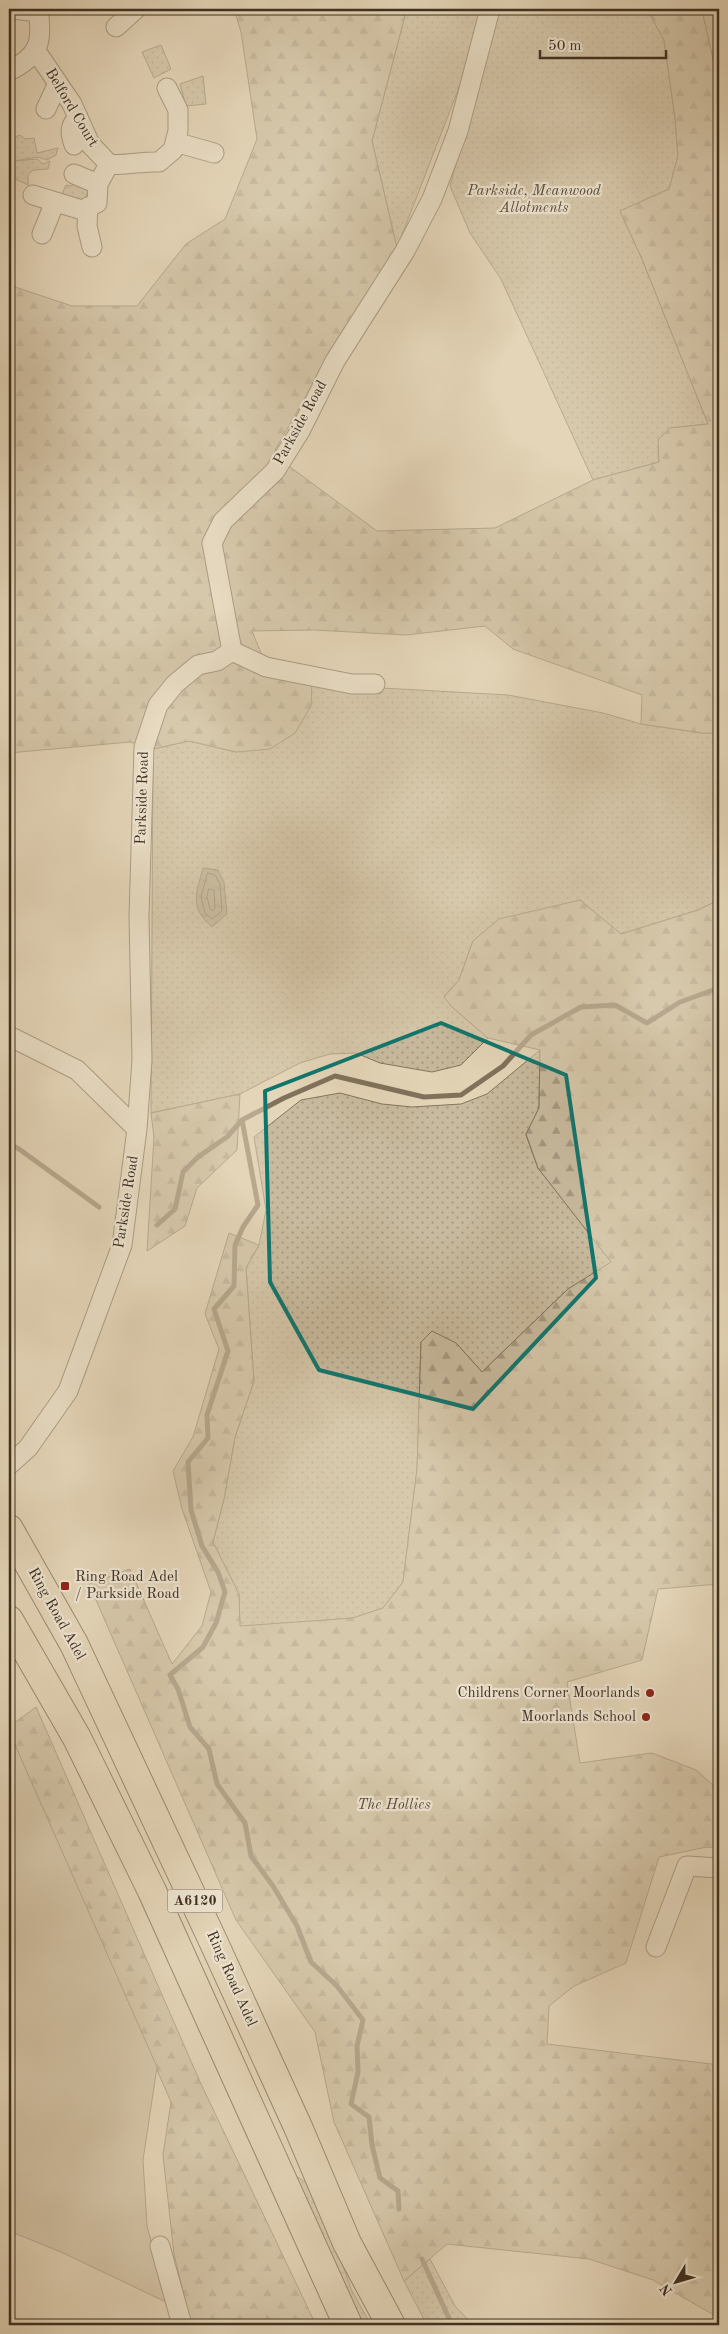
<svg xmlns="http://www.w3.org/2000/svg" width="728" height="2334" font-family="'Old Standard TT',serif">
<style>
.grass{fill:url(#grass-dots);stroke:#84755f}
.forest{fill:url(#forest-firs);stroke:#84755f}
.park{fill:url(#park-crowns);stroke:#84755f}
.pitch{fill:#c8ba9e;stroke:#84755f}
.water{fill:url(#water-ripples);stroke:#80725c}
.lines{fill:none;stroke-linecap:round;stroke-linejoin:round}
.shore{stroke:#766752;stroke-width:1}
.stream{stroke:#80725c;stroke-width:5}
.street-casing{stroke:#685a46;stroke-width:21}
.highway-casing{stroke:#3f3020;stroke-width:30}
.street{stroke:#ede4d1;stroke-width:19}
.highway{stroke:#e4d6b8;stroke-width:28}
.marked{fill:none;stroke:#0f766e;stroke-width:4;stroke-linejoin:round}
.poi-dot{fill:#8f2418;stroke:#ede4d1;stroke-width:2}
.labels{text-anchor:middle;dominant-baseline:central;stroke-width:4.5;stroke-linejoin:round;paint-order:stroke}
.shield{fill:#ede4d1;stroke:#736655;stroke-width:1}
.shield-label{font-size:14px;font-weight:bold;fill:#3f3020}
.street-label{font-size:15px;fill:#3f3020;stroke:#ede4d1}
.park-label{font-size:15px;font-style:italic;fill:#5a4c39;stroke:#ede4d1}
.poi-label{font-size:15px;fill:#3f3020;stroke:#ede4d1;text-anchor:end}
</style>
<defs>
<pattern id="grass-dots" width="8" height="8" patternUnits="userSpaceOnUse" patternTransform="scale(1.25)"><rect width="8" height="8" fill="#c8ba9e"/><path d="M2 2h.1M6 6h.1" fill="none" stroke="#a49880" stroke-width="1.8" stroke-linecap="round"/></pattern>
<pattern id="forest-firs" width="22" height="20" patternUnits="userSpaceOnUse" patternTransform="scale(1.25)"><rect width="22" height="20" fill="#c8ba9e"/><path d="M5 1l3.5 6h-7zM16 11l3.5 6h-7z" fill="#a49880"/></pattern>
<pattern id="park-crowns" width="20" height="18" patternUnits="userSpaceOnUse" patternTransform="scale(1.25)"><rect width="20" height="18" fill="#c8ba9e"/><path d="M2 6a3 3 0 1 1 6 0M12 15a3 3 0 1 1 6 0" fill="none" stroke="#a49880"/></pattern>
<pattern id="water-ripples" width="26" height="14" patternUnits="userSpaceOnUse" patternTransform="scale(1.25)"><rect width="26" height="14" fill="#ac9e84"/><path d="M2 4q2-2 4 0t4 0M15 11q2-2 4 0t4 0" fill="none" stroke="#8d816c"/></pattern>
</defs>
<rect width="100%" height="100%" fill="#e4d6b8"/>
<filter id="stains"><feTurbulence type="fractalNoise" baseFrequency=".004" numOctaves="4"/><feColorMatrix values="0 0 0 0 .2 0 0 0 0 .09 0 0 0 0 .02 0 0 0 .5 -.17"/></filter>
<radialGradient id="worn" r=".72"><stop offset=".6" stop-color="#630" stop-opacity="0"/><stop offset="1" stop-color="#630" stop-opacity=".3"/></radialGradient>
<path class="grass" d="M403,9H480L481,13L463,77L397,248L372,141L406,12Z
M499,9H607L615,13L616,9H647L664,40L675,118L678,156L669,189L620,211L642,259L708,424L670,428L658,451L659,462L593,480L501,279L470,233L450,186Z
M161,45L171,69L154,78L142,52Z
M203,76L206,104L186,106L180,84Z
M20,135L25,139L34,138L37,153L58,148L56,155L47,160L37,157L15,161L37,159L43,164L50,161L48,169L33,170L28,175V185L13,178L11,174L15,171C14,159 9,151 9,139Z
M73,182L91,188L84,199L76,202L61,196L66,185L72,186Z
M312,683L380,694L382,688L508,695L603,713L641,724L702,733H719V900L698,910L621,934L580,900L473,941L459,980L444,996L452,1007L488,1038L461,1065L432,1072L380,1063L356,1053L330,1054L300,1063L240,1094L151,1113L153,749L189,741L236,752Z
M540,1050L539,1108L526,1135L538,1168L612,1262L568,1289L482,1372L456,1343L421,1342L417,1470L403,1582L383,1608L353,1618L240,1627L239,1594L213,1542L224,1499L235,1437L254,1381L246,1268L259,1245L266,1210L254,1137L301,1100L340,1093L382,1104L412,1107L461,1104L487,1094Z
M284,2168L313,2187L331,2229L351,2289L371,2325H356Z
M430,2259L455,2306L473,2325H427L404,2281Z"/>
<path class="forest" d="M234,9H403L406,12L372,141L397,248L339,339L275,450L290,467L377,531L495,528L593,480L659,462L658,440L670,428L708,424L642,259L620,211L669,189L678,156L675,118L664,40L647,9H704L702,10L719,85V733H702L641,724L642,695L513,649L485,626L406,635L314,630L252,631L269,673L312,683L311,706L295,733L270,749L236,752L189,741L153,749L130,742L9,753V285L72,306H137L186,244L225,219L257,139L241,32Z
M580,900L621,934L698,910L719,900V1584L658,1589L642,1660L567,1682L580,1763L652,1753L696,1770L714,1786L716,1827L719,1824V1848L707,1847L659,1857L626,1963L574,1986L549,2006L547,2044L719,2065L716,2203L719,2212V2318L653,2280L589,2259L447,2244L404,2281L334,2122L315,2032L236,1920L89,1584L130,1569L172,1664L202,1626L211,1592L182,1509L173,1471L193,1437L219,1349L205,1314L229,1233L259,1245L246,1268L254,1381L235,1437L224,1499L213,1542L239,1594L240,1626L353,1618L383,1608L403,1582L417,1469L421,1342L432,1331L456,1343L482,1372L568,1289L611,1262L538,1168L526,1134L539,1108L540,1050L488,1038L452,1007L444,997L459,980L473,941L499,919Z
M240,1094L237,1150L197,1188L185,1226L147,1251L154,1137L151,1113Z
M36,1707L201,2084L316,2325H191L174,2254L163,2155L171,2102L9,1731V1727Z"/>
<path class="park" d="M719,9V85L702,10Z"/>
<path class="pitch" d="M9,1731L157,2067L143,2160L147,2226L168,2303L61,2252L9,2231Z"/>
<path class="water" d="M203,868L218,870L224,882L227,914L212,927C189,907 196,894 203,868Z"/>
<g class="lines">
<path class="shore" d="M208,873L215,875L220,884L222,911L212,919L205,913L201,897Z
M209,889L214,890L215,908L213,911L210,909L207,897Z"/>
<path class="stream" d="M242,1120L258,1205L243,1227L235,1245L234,1286L214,1309L228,1351L207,1415L208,1438L188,1462L191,1510L202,1546L218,1572L225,1592L216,1623L203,1647L170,1675L178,1689L190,1727L209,1749L217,1784L245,1823L251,1856L273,1886L297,1926L311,1962L337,1986L363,2020L357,2046L358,2072L351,2104L369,2117L372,2145L380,2178L398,2191L399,2209
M9,1144L19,1149L99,1207
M157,1225L175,1209L183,1172L198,1157L227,1137L242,1120L284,1098L335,1076L424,1097L461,1095L503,1066L531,1035L581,1007L615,1005L647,1023L680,1002L719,988
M422,2259L452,2325"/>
<defs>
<path id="street" d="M13,9L38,12
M116,27L136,9
M36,51L72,104L90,144L109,164
M9,71C40,56 43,41 38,9
M46,109L58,83
M175,142L214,153
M74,145C70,133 69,127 78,117
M74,174L98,184
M33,195L82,210L97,203L98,184L109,164C126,166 142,161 159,162L173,150L178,131V110L167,88
M88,207L87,226L92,247
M42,234L55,202
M232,651L212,543L223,521L275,471L300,431L335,361L405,251L432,199L458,131L490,9
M232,651L266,667L352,684H375
M9,1036L77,1070L137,1129
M9,1465L28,1448L68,1391L122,1245L137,1129L142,1060L139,917L144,747L158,705L175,684L198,665L217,661L232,651
M656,1947L687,1866L719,1868
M160,2246L182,2325"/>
<path id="highway" d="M9,1529L74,1644L214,1943L298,2127L347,2243L391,2325
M9,1620L77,1738L152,1891L348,2325"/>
</defs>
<use href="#street" class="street-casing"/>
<use href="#highway" class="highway-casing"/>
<use href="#street" class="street"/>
<use href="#highway" class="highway"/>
</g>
<path d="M0 0H728V2334H0ZM441,1023L566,1075L596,1278L473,1409L319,1370L270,1282L265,1091Z" fill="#e4d6b8" fill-opacity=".55" fill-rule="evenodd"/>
<path class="marked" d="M441,1023L566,1075L596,1278L473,1409L319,1370L270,1282L265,1091Z"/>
<g class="poi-dot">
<rect x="60" y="1581" width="10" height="10" rx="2.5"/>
<circle cx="650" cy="1693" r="5"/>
<circle cx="646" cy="1717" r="5"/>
</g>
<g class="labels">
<rect class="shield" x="167.5" y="1889.5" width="55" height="23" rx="4"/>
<g class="shield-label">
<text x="195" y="1901">A6120</text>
</g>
<g class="street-label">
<text transform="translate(71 108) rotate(59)">Belford Court</text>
<text transform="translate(301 423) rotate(-61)">Parkside Road</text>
<text transform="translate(143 798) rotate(-88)">Parkside Road</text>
<text transform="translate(127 1202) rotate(-81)">Parkside Road</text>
<text transform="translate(56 1614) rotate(61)">Ring Road Adel</text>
<text transform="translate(231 1979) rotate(66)">Ring Road Adel</text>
</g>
<g class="park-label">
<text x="534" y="191">Parkside, Meanwood<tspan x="534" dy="17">Allotments</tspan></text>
<text x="394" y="1805">The Hollies</text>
</g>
<g class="poi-label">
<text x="75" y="1577" text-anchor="start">Ring Road Adel<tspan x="75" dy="17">/ Parkside Road</tspan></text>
<text x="640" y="1693">Childrens Corner Moorlands</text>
<text x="636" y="1717">Moorlands School</text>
</g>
</g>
<rect width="728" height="2334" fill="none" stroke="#e4d6b8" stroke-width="30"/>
<rect x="10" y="10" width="708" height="2314" fill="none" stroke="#3f3020" stroke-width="2.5"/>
<rect x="15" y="15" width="698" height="2304" fill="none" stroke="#3f3020"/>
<g transform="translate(676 2282) rotate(232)" stroke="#ede4d1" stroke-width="4" paint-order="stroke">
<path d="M0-4L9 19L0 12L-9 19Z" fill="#3f3020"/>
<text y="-8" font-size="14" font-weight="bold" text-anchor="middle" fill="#3f3020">N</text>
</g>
<path d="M540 50v8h126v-8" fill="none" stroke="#3f3020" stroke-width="2.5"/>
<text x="548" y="50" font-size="15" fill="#3f3020" stroke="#ede4d1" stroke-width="4" paint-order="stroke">50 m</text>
<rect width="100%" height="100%" filter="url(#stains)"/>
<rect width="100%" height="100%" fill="url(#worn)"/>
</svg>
